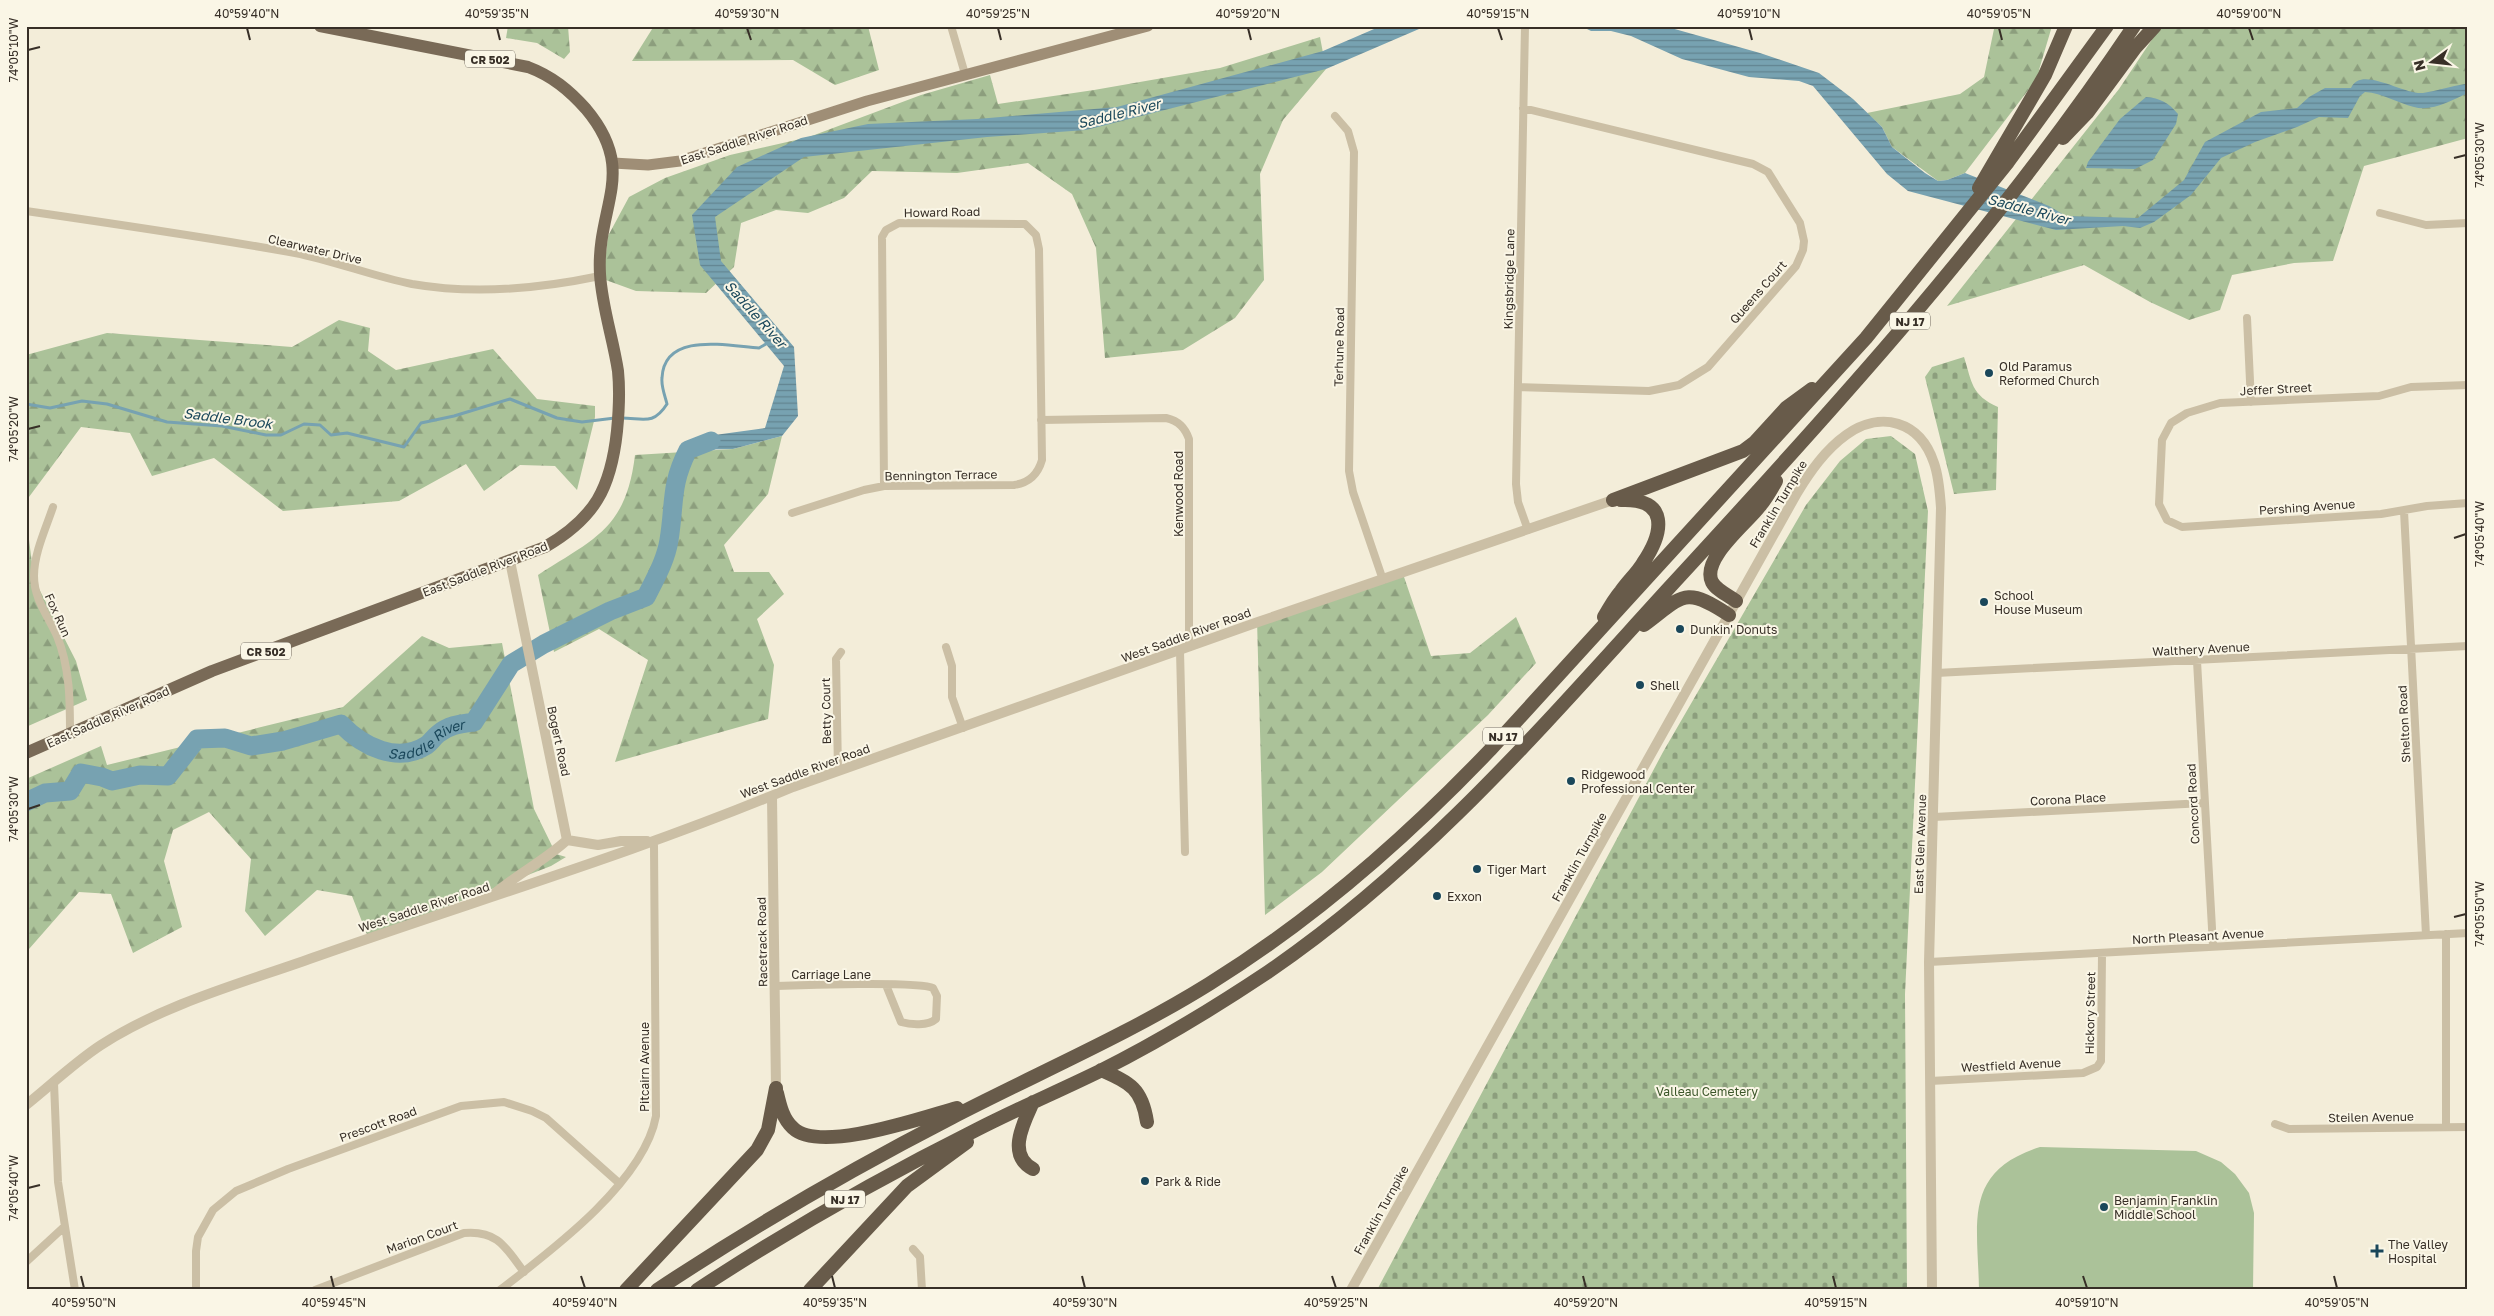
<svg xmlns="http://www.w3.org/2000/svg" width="2494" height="1316" font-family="'Golos Text',sans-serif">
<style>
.forest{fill:url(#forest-firs)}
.cemetery{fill:url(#cemetery-stones)}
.garden{fill:#abc299}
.water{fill:url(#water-rules)}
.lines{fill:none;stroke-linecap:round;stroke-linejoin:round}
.stream{stroke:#77a2b1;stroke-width:3}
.river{stroke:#77a2b1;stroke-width:19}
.minor{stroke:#cbbfa5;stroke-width:8}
.tertiary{stroke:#cbbfa5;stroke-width:10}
.secondary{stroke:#9f8e76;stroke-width:11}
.primary{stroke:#796a57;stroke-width:12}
.trunk{stroke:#685b4a;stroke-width:14}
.ticks{fill:none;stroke:#372f27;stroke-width:2}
.poi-dot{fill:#1a475a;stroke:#faf6e6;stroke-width:2}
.labels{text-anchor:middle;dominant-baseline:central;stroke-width:4;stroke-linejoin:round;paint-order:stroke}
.shield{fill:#faf6e6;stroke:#726b60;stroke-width:1}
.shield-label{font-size:11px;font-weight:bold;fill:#372f27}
.street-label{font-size:12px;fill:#372f27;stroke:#faf6e6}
.poi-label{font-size:12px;fill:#372f27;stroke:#faf6e6;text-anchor:start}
.park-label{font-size:12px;fill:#3b5629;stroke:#faf6e6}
.water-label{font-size:14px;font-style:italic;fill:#1a475a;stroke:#faf6e6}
.neatline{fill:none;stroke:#372f27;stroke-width:2}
.ticks-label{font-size:12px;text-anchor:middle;fill:#372f27}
</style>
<defs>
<pattern id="forest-firs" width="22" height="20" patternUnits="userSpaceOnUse" patternTransform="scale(1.25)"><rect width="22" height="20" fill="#abc299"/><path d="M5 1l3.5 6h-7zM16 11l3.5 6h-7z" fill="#8c9e7d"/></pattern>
<pattern id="cemetery-stones" width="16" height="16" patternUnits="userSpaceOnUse" patternTransform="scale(1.25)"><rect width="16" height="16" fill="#abc299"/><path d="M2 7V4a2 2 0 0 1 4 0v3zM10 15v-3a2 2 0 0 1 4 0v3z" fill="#8c9e7d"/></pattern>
<pattern id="water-rules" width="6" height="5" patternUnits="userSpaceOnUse" patternTransform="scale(1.25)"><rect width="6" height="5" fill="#77a2b1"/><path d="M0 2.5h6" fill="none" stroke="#628490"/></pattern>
</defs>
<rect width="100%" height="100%" fill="#f3edd9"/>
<path class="forest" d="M508,26H568L570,52L564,59L537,43L506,38Z
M654,26H868L879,70L835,85L793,60L632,61Z
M1991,26H2052L2039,70L2045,68L1965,173L1947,180L1938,181L1892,147L1882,127L1867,113L1960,94L1984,77L1994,29Z
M2161,26H2468V138L2364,166L2333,261L2294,263L2232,275L2220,310L2189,320L2150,302L2084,265L1947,306L2119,89Z
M1320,37L1326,69L1283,120L1260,174L1264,280L1235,318L1183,350L1105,358L1096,248L1072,194L1028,163L957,173L872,171L844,198L808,213L776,210L741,223L734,267L706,293L636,291L603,279L608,236L629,197L665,178L730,155L809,137L921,95L990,75L998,104L1094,90L1220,68Z
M339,320L370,328L368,351L396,370L493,349L537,399L595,406V417L577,490L555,466L520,465L484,491L466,464L399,501L283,511L214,458L152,476L130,433L81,427L26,501V355L107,333L292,347Z
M782,436L768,494L724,545L734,572H769L784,594L757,619L774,665L768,719L615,762L648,660L599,629L554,652L538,575C595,538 626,529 635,455L733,449Z
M26,516L34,579L76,661L87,700L26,727Z
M1403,574L1431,656L1470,653L1516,617L1536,663L1488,715L1322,872L1265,915L1257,620Z
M422,636L449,648L502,643L534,809L556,854L566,857L551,866L368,937L352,896L317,890L265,936L245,911L251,859L209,812L173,830L164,861L182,927L133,953L111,894L79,892L29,949L26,950V779L101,746L107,765L343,707Z"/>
<path class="cemetery" d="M1964,357C1972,382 1971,395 1998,407L1996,490L1954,494L1925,377L1932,367Z
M1891,436L1915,454L1928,511L1905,994L1907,1290H1377L1663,752L1806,505L1840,461L1866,439Z"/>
<path class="garden" d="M2040,1147L2196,1151L2221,1162L2235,1174L2249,1193L2254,1213L2253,1290H1979C1978,1223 1962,1172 2040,1147Z"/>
<path class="water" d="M1381,26H1426L1326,69L1086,130L987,137L804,157L715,217L721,261L794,347L798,416L782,436L733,449L688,450L700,437L765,428L784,366L700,265L692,215L737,167L801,138L868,124L977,119L1117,107L1323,51Z
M1581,26H1664L1760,53L1819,73L1853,99L1882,127L1892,147L1925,173L1938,181L1947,180L1965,173L2049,206L2066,216L2138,218L2184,180L2205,142L2261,112L2297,108L2309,97L2325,88H2351C2361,65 2403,95 2423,93C2437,91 2451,86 2465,84L2468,80V93C2453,100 2431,112 2414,107C2397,103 2383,93 2365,92L2360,96L2348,118L2319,117L2297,127L2255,142L2221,158L2191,195L2154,222L2140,228L2123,226L2056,230L1908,191L1887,174L1813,86L1799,81L1749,77L1682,59L1631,36L1611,31H1591Z
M2146,97C2160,98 2169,103 2178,114L2176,124L2153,160L2135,169L2086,168L2088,162L2120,119Z"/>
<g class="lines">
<path class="stream" d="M26,404L50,408L82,401L107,404L167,422L222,426L266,435H281L304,424L320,425L331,435L347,433L404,447L421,423L454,416L510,399L557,418L582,422L615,418
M621,418C643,418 653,426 667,404C665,396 661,386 662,378C664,331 728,346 759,348L766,344"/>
<path class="river" id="s1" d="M26,802L45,793L70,791L81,773L102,777L112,781L140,775L168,776L197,739L225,738L251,746L283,741L341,724C363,747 398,764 427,745C431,742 434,737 438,734C449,725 460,724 474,722L511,664L544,644L610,611L646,597C655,579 666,560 669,540C675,504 670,485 688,450L711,441"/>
<path class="minor" d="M951,26L965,74
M1525,26L1516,484L1518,502L1528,530
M1335,116L1348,131L1354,152L1349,471L1353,492L1383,580
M26,211C116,224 206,237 295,253C335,261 372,276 412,284C475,295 538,289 600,276
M2380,213L2426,225L2468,223
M2247,318L2251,402
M2468,385L2411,387L2379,396L2220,403L2187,413L2171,423L2162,440L2159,504L2167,520L2182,527L2381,514L2427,506L2468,503
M1518,387L1649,391L1679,385L1708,367L1796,266L1803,250L1804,241L1800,223L1768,172L1753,164L1523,108
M1041,420L1166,418C1179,421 1185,428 1189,439V647
M53,507C46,528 34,553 34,576C34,599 48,616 57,636C70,668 70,700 70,734
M2404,511L2426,935
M792,513L864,490L884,486L1014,485C1029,483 1038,474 1042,460L1039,249L1036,235L1025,224L899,223L886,230L882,237L884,486
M946,647L952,666V697L963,728
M1180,651L1185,852
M2197,661L2213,946
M1936,673L2468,646
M838,771L836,659L841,652
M1934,817L2204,803
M1929,962L2468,933
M776,986C800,985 920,981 933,988L937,996L936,1019C928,1026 911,1025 901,1022L886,985
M1930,1081L2083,1073L2097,1067L2101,1061L2102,953
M54,1083L58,1182L75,1290
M2275,1124L2289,1129L2468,1127
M2446,1127V934
M913,1249L920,1257L922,1290
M26,1262L64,1227
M196,1290V1251L198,1237L213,1210L236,1191L288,1169L461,1106L504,1102L532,1111L546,1118L619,1183
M315,1290L464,1233C498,1230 506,1248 524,1272
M500,1290C551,1251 644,1182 656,1116L654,846L653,841"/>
<path class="tertiary" d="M510,561L567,840
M772,797L776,1088
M567,840L598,845L621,841H647
M493,895C516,875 544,861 567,840
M26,1105C51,1085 75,1062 101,1045C166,1003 246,982 318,956C477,900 638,852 793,787L1258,622L1613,500
M1351,1290L1797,493C1810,472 1825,450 1846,435C1881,410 1920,421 1934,463C1939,477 1940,493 1941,508L1929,962L1932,1290"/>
<path class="secondary" d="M613,163L648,165L680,161L867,101L1148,26"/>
<path class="primary" d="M26,753L212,671L545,547C595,518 611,488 617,431C619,411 620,391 618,371C613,338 602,307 600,274C596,206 639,172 586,109C569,90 552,76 528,67L320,26"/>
<path class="trunk" d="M2063,138L2087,113L2135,48L2155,26
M1979,188L2045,75L2066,26
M1613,500L1743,451L1755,442L1786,408L1812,389
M1736,601C1729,596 1716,590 1712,582C1701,559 1746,524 1759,507C1766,499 1771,490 1776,481
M1604,617C1609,608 1614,599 1621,591C1628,581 1637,573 1643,563C1664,532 1669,498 1621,500
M1644,625C1683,596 1684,585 1729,615
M1101,1070C1130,1083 1142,1088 1147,1122
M777,1093C780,1106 783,1119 793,1128C820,1154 924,1117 957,1108
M1033,1102C1024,1122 1006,1155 1033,1169
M626,1290L757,1150L768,1130L776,1088
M657,1290C752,1227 850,1170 951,1118C1038,1073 1127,1035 1209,984C1314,919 1405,839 1490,750L1866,338L2008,162L2107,26
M697,1290C787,1231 880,1178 976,1130C1017,1109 1059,1091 1100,1071C1158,1042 1214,1008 1268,972C1422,867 1543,726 1668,589C1834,409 1997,230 2134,26
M810,1290L907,1186L967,1142"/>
</g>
<path class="ticks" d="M247,28L250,40M497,28L500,40M747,28L751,40M998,28L1001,40M1248,28L1251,40M1498,28L1502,40M1749,28L1752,40M1999,28L2002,40M2249,28L2253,40M28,50L40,47M2454,158L2466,155M28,429L40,426M2454,538L2466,534M28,809L40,805M2454,917L2466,914M28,1188L40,1185M81,1276L84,1288M331,1276L334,1288M581,1276L585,1288M832,1276L835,1288M1082,1276L1085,1288M1332,1276L1336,1288M1583,1276L1586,1288M1833,1276L1836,1288M2083,1276L2087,1288M2334,1276L2337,1288"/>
<g class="poi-dot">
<circle cx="1989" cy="373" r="5"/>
<circle cx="1984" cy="602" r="5"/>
<circle cx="1680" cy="629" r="5"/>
<circle cx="1640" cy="685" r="5"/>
<circle cx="1571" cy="781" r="5"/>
<circle cx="1477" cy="869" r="5"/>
<circle cx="1437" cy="896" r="5"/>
<circle cx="1145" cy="1181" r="5"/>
<circle cx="2104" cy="1207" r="5"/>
<path d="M2374.5 1243.5h5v5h5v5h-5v5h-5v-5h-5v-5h5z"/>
</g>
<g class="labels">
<g class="shield">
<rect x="465" y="50.5" width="50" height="17" rx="4"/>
<rect x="1890" y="312.5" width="40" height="17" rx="4"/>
<rect x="241" y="642.5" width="50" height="17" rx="4"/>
<rect x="1483" y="727.5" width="40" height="17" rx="4"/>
<rect x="825" y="1190.5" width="40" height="17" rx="4"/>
</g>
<g class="shield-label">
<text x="490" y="59">CR 502</text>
<text x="1910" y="321">NJ 17</text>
<text x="266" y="651">CR 502</text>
<text x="1503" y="736">NJ 17</text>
<text x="845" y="1199">NJ 17</text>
</g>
<g class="street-label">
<text transform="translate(744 140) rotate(-18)">East Saddle River Road</text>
<text transform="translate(942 212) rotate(-1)">Howard Road</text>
<text transform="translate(315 249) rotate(13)">Clearwater Drive</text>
<text transform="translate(1509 279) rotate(-89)">Kingsbridge Lane</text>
<text transform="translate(1758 292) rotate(-49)">Queens Court</text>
<text transform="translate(1339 347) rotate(-89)">Terhune Road</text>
<text transform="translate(2276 389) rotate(-3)">Jeffer Street</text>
<text transform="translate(941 475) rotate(-1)">Bennington Terrace</text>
<text transform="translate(1178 494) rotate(-90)">Kenwood Road</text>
<text transform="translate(1778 504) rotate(-59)">Franklin Turnpike</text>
<text transform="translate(2307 507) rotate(-4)">Pershing Avenue</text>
<text transform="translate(485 569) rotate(-21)">East Saddle River Road</text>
<text transform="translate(58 615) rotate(66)">Fox Run</text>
<text transform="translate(1186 635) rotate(-20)">West Saddle River Road</text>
<text transform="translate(2201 649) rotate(-3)">Walthery Avenue</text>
<text transform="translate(826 711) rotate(-91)">Betty Court</text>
<text transform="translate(108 717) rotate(-24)">East Saddle River Road</text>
<text transform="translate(2404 724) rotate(-93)">Shelton Road</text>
<text transform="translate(559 741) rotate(78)">Bogert Road</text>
<text transform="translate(805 771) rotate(-20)">West Saddle River Road</text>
<text transform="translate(2068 799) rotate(-3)">Corona Place</text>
<text transform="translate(2193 804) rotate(-93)">Concord Road</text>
<text transform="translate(1920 844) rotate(-88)">East Glen Avenue</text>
<text transform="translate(1579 857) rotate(-61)">Franklin Turnpike</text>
<text transform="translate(424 907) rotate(-18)">West Saddle River Road</text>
<text transform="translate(2198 936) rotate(-3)">North Pleasant Avenue</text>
<text transform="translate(762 942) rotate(-91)">Racetrack Road</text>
<text x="831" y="974">Carriage Lane</text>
<text transform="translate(2090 1013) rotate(-89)">Hickory Street</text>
<text transform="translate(2011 1065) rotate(-3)">Westfield Avenue</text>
<text transform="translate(644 1067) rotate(-90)">Pitcairn Avenue</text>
<text transform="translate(2371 1117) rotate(-1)">Steilen Avenue</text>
<text transform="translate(378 1124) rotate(-20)">Prescott Road</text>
<text transform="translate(1381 1210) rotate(-61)">Franklin Turnpike</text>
<text transform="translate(422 1237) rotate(-20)">Marion Court</text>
</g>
<g class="poi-label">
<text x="1999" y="366">Old Paramus<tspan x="1999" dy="14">Reformed Church</tspan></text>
<text x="1994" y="595">School<tspan x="1994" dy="14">House Museum</tspan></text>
<text x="1690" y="629">Dunkin' Donuts</text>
<text x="1650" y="685">Shell</text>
<text x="1581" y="774">Ridgewood<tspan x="1581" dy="14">Professional Center</tspan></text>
<text x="1487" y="869">Tiger Mart</text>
<text x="1447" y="896">Exxon</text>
<text x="1155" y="1181">Park &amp; Ride</text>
<text x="2114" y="1200">Benjamin Franklin<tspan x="2114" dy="14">Middle School</tspan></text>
<text x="2388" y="1244">The Valley<tspan x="2388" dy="14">Hospital</tspan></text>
</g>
<g class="park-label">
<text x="1707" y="1091">Valleau Cemetery</text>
</g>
<g class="water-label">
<text transform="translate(1119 113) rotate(-14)">Saddle River</text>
<text transform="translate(2029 209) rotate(15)">Saddle River</text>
<text transform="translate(756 314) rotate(48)">Saddle River</text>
<text transform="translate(228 418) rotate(7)">Saddle Brook</text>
<text stroke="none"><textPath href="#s1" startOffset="449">Saddle River</textPath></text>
</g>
</g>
<rect width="2494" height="1316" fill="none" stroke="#faf6e6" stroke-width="55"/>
<g transform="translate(2432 62) rotate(255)" stroke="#faf6e6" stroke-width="4" paint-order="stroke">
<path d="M0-4L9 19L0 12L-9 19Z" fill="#372f27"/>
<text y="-8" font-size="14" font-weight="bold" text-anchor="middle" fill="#372f27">N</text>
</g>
<rect x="28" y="28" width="2438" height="1260" class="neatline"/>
<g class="ticks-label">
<text x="247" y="18">40°59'40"N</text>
<text x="497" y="18">40°59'35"N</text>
<text x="747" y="18">40°59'30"N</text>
<text x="998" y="18">40°59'25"N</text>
<text x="1248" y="18">40°59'20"N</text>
<text x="1498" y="18">40°59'15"N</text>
<text x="1749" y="18">40°59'10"N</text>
<text x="1999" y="18">40°59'05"N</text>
<text x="2249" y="18">40°59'00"N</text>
<text transform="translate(14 50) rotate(-90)" y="4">74°05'10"W</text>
<text transform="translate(2480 155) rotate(-90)" y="4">74°05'30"W</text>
<text transform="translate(14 429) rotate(-90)" y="4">74°05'20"W</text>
<text transform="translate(2480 534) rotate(-90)" y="4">74°05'40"W</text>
<text transform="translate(14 809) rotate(-90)" y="4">74°05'30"W</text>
<text transform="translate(2480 914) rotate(-90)" y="4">74°05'50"W</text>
<text transform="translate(14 1188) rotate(-90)" y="4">74°05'40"W</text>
<text x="84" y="1307">40°59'50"N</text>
<text x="334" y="1307">40°59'45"N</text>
<text x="585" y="1307">40°59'40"N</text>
<text x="835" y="1307">40°59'35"N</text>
<text x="1085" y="1307">40°59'30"N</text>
<text x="1336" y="1307">40°59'25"N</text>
<text x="1586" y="1307">40°59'20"N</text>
<text x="1836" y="1307">40°59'15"N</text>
<text x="2087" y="1307">40°59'10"N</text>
<text x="2337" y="1307">40°59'05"N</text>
</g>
</svg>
